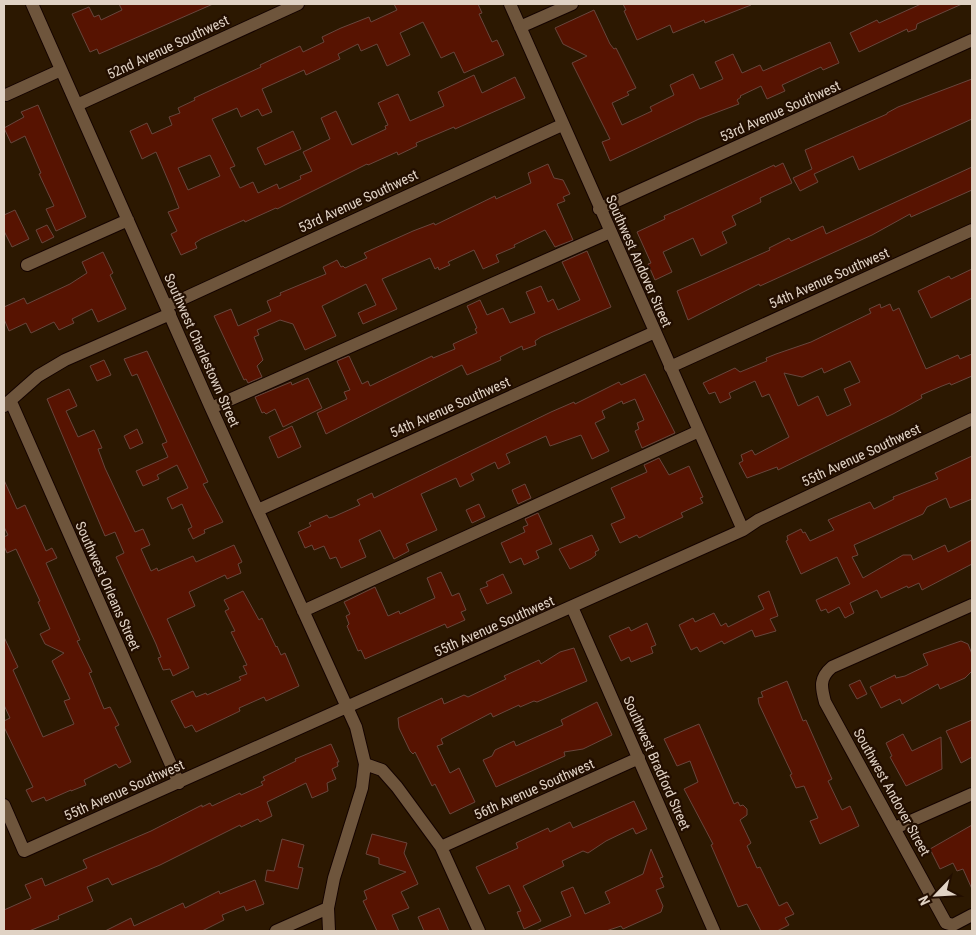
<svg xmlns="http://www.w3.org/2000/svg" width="976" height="935" font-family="'Roboto Condensed',sans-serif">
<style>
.building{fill:#571301;stroke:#68463d;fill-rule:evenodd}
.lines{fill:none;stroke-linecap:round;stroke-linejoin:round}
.minor-casing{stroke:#140300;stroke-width:14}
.minor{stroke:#6e553c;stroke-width:12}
.labels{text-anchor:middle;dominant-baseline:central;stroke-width:4.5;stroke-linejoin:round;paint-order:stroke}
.street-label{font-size:14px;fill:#e0d2c4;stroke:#220e00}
</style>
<rect width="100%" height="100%" fill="#2c1801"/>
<path class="building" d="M119,4H213L99,54L97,49L90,52L72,14L89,7L94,17L99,15L101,20L122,10Z
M394,4H478L482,13L479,14L492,42L497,40L504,55L464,73L454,52L441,58L423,22L400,33L410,55L387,66L377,44L361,51L358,44L338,54L340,59L306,75L304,70L262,89L272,112L262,116L258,109L241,117L237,108L212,119L235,166L230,168L240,188L253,182L258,193L277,184L279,189L301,179L300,176L312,171L303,152L330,139L321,118L336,111L352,145L386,129L385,126L388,125L378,103L398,94L410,121L444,106L438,92L474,75L482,93L515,77L525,98L455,129L454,127L416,143L417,146L398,155L397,152L368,165L367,164L277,209L276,208L245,222L244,220L201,239L195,243L197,248L181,255L171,234L177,231L168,212L179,208L170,185L156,152L142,159L130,131L147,123L152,134L172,125L169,117L180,113L178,108L195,100L194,98L261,67L260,65L300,46L303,52L324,42L322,37L341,28L369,17L371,22L397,10ZM210,155L220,176L188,190L178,168Z
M623,4H751V5L705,23L704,20L673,33L670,25L637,40L624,11L626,10Z
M921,4H962L917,24L916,29L908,32L907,29L859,52L850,33L877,20L879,23Z
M594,10L610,44L614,49L616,48L636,88L627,92L629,95L612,103L622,125L652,111L650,107L674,95L670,85L693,74L700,89L723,79L715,62L733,54L742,73L760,65L763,71L830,42L839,63L823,70L821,67L782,85L785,91L767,99L761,86L740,96L741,97L737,100L739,104L699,119L610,161L602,142L610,139L572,63L587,56L563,44L555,28Z
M972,79V119L859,170L853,156L814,174L818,182L800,191L793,178L812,169L805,150L887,114V113L898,107Z
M38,105L86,217L56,231L46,209L54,206L39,174L41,173L25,136L11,143L4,128L24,117L21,112Z
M293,131L301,149L265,165L257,148Z
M783,163L792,183L760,198L761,202L732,216L736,225L722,232L727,243L701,256L693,238L663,252L672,272L655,280L648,264L651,263L637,232L665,219L664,216L680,209L774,165L775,167Z
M548,164L554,178L563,180L570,194L563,197L565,201L557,204L573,240L555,247L545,230L514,245L515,247L496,255L499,262L483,269L474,250L448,262L450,265L439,270L438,267L435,269L430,258L382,279L397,309L363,324L358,313L376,305L366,284L322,306L336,336L305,350L293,324L280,320L257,330L259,335L254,337L263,360L257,366L262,377L248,383L246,379L244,380L214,316L231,309L238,326L271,311L267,301L281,295L280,293L326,274L323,267L337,260L341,267L343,266L345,268L367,258L364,253L413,231L434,223L435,225L495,196L496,199L531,183L528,173Z
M972,167V190L911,217L910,214L872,235L760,286L759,284L688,320L677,291L770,250L769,248L789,238L791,241L823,226L826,234Z
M15,210L29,239L12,247L4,231V215Z
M47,225L54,237L42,243L36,230Z
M587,251L611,307L541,337L535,341L536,345L523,350L522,346L500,357L501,360L467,375L462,365L326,434L317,413L347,399L344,392L350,390L337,361L349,356L362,384L368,381L370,386L432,356L433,358L455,349L453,344L477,333L475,329L477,328L467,306L480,300L487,315L503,308L510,323L535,313L526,292L541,286L548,302L553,299L558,310L580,300L562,262Z
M103,252L113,273L110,275L126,309L98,322L92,309L72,319L74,323L59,330L54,322L31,333L26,323L9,331L4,319V307L24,298L27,304L70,284L87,273L82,262Z
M972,269V298L931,318L918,291L949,276L951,279Z
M880,304L881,308L890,304L893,311L899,308L926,369L958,355L960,359L972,354V376L951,385L950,383L942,386L921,395L922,398L893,414L778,470L777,467L747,478L739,463L743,461L741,455L752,450L755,455L789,437L769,394L762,397L755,381L729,393L731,398L720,403L715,392L709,394L703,383L735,368L740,372L767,361L766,358L776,354L811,342L871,313L869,309ZM850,361L860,382L844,389L851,405L827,416L818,396L798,406L784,373L802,377L822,368L824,373Z
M147,351L208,482L203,484L223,522L204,530L205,533L193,539L188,529L192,527L182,504L172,509L167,498L188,488L177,465L157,475L159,479L143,486L136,471L168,457L162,444L167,442L153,410L137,374L132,376L124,359Z
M104,360L111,375L97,381L90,366Z
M645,374L675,433L642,448L635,431L639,429L637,423L644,420L635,399L623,404L622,401L602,411L605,418L595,423L609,451L592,459L581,435L550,446L546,436L506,454L510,463L498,469L495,462L471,474L474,480L460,487L456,478L421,494L437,530L406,544L409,551L394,559L380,530L359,540L366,557L341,568L336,557L330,559L324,546L314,550L312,545L305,548L298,532L311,526L309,523L327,515L329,518L333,517L360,505L357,500L372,493L374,498L551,412L574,402L575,404L619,382L621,385Z
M308,378L322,408L283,427L275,409L266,414L264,412L262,413L255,397L291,382L292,385Z
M69,389L77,406L66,411L78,437L94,430L102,448L98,449L105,468L135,532L143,529L150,545L141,549L151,571L157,568L158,571L193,556L196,562L234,545L242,562L238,564L241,573L227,579L225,575L189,592L195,606L167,619L189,668L173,676L170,669L163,670L158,658L161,657L156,644L116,557L124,553L115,532L105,536L47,399Z
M292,426L301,447L278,458L269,437Z
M137,429L143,443L130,449L124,436Z
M972,456V499L950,508L946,498L927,507L923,514L854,545L858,555L852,557L863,578L903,555H911L913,560L945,545L948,552L972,540V564L922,590L919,583L908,588L907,586L881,598L877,590L850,603L854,613L845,618L839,607L828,613L826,609L821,611L816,600L850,584L837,557L801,574L786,541L788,540L787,536L801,529L803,533L805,532L810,541L834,530L828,520L870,502L874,509L894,499L893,497L938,479L935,473Z
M659,458L669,475L689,466L703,497L700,498L703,503L681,513L683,517L651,532L639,538L637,535L620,543L611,524L625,518L611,488L647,472L644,465Z
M4,480L17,509L25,505L46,551L52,548L57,558L46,563L80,640L77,641L92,672L89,673L104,709L110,707L119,725L115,727L131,762L119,768L116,764L84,780L86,785L71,791V790L46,801L44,797L32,802L26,790L33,787L4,727V721L10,718L4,705V637L18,667L13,670L43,737L74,724L64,701L70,699L52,661L64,653L45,644L40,634L50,629L38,602L40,601L16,549L7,553L4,546V537L8,535L4,527Z
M525,484L531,498L518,504L512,490Z
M479,504L485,517L472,523L466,510Z
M538,513L552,544L536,551L539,558L524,565L521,558L510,563L501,543L525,532L523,527L528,525L525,519Z
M592,535L599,550L595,552L596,555L591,559L570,569L559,549Z
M441,572L452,596L459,593L466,610L461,612L465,620L447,628L445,624L365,659L361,650L358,651L347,626L349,624L346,616L350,614L344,602L375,587L388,616L399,611L400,614L435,598L427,578Z
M503,574L512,593L487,604L480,589L488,586L486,582Z
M243,591L259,620L262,618L276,647L277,646L281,655L285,653L299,686L266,701L264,697L239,708L240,711L196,732L192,725L185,728L171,701L193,691L196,697L206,693L207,695L241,680L239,677L247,674L243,666L247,665L231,632L235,631L225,611L229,609L224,600Z
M769,591L778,616L770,619L776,631L755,637L752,630L724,644L722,641L700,652L697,647L691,650L679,625L693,618L695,622L714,613L721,626L726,623L728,627L764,609L758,596Z
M647,623L656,645L651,647L653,653L631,662L629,657L621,661L609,636L629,627L631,631Z
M961,641L968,644L972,654V671L965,678L940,689L938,684L902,704L900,699L881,708L870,687L895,675L896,678L905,676L928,665L923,654Z
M574,648L587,681L537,702L534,701L520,707L519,705L493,717L491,713L441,739L443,744L437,746L450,773L459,768L475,802L450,814L435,784L432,786L415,752L413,754L410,751L399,728L398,718L442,698L444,704L464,695L468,697L506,679L504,676L539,660L541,664L560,652Z
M860,680L867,694L857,699L849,685Z
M787,681L803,721L806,720L832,779L828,781L842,810L850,806L859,826L820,844L810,821L818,818L804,786L796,788L790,775L792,774L759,704L758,698L763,697L761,692Z
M597,702L612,735L583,749L564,752L565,756L496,787L483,760L492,756L495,750L514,741L516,746L563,725L561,720Z
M972,720V757L961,763L946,731Z
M699,724L734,804L738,802L740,806L743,805L747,809V815L740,820L751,843L747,846L757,868L760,867L779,906L787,902L794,914L785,918L789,925L777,931H761L747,904L738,907L711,845L713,844L684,789L698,782L690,761L677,766L664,739Z
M903,734L912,751L941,737L942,769L906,786L890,757L892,756L886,743Z
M331,744L339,762H337L338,766L332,769L336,779L327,783L328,791L312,798L306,783L267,802L272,816L260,822L258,819L241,827L240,825L160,865L112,885L108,878L87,887L93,901L58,916L59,919L29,931H4V910L31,898L25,885L42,878L45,886L87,868L83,860L151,831L202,805V807L210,803L212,806L240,793L241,795L263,785L261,782L265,780L263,777L296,761L295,759Z
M634,801L647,829L636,834L633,828L606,841L588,853L583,851L562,861L564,866L523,886L541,921L524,929L517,912L521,911L509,885L489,894L476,867L518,848L516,843L548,828L550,832L570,822L573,828Z
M972,825V889L963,869L957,871L953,863L940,869L930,849Z
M372,834L407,843L404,853L418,884L401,892L409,908L392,915L399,931H377L363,901L367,899L364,891L406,872L379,864V858L366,854Z
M282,839L304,845L298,867L303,868L298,889L265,881L267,870L274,871Z
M651,849L663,877L660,878L664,887L656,890L663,906L661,912L623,929L621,926L606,931H536L571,916L561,892L573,887L585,914L610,903L605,892L643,874Z
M255,880L264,904L246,911L244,906L222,915L224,920L202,931H105L131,918L134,926L183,903L185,908L219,891L220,894Z
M439,908L449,931H424L418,917Z"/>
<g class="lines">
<defs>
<path id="minor" d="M32,4L211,408L356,727L365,764L362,788L334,878L328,908L329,931
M510,4L743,530
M520,27L572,4
M6,95L61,70
M77,105L298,4
M599,209L972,40
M27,265L128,220
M167,306L562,125
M670,367L972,230
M11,402L179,783
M4,406L38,376L65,360L170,314
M211,408L610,232
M258,510L655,332
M972,605L832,667C819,678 821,687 825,702L946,923L953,925L972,915
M572,607L714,931
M303,611L699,431
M365,764L382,770L397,787L441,847L479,931
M4,805L24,851L743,530L758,520L972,419
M895,828L972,794
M441,847L639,758
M276,931L328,908"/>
</defs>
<use href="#minor" class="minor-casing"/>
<use href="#minor" class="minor"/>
</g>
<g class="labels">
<g class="street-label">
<text transform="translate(168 47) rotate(-25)">52nd Avenue Southwest</text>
<text transform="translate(780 111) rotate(-24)">53rd Avenue Southwest</text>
<text transform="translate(358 201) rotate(-25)">53rd Avenue Southwest</text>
<text transform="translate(639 261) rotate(66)">Southwest Andover Street</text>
<text transform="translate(829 278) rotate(-24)">54th Avenue Southwest</text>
<text transform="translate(202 350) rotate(66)">Southwest Charlestown Street</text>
<text transform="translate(450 407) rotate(-24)">54th Avenue Southwest</text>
<text transform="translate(861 455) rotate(-25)">55th Avenue Southwest</text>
<text transform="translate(108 586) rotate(66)">Southwest Orleans Street</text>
<text transform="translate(494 626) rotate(-24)">55th Avenue Southwest</text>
<text transform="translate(657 763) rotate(66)">Southwest Bradford Street</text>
<text transform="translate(534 789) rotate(-24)">56th Avenue Southwest</text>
<text transform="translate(124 790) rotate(-24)">55th Avenue Southwest</text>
<text transform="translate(892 792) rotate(61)">Southwest Andover Street</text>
</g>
</g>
<rect width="976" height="935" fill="none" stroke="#e0d2c4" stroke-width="10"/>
<g transform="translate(936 895) rotate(245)" stroke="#220e00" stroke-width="4" paint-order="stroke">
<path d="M0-4L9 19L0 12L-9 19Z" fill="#e0d2c4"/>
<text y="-8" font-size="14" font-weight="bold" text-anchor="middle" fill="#e0d2c4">N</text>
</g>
</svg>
